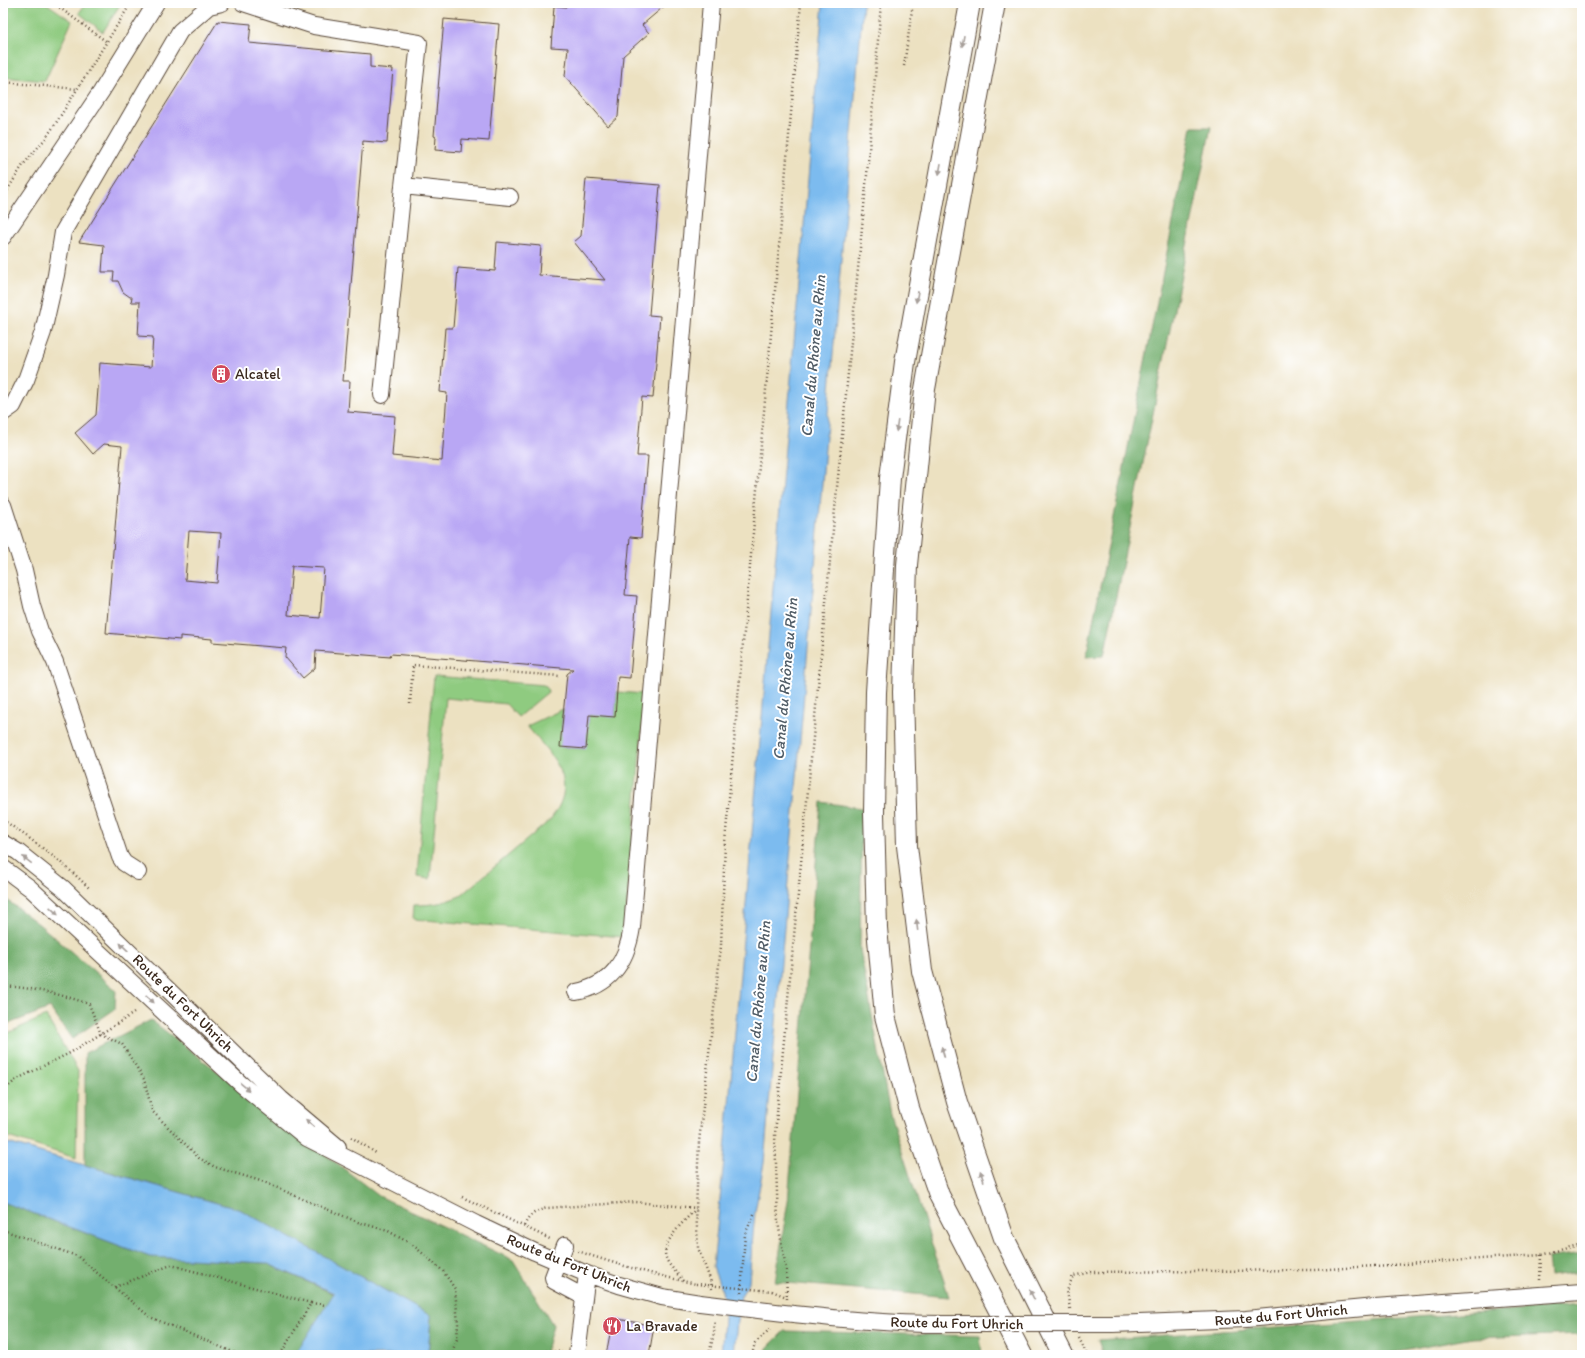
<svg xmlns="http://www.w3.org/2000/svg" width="1585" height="1358" font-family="Itim,sans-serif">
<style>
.green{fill:#8fcb80;stroke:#657a4f}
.forest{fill:#73af6e;stroke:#576c46}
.water{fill:#7bbbef;stroke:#5b7286}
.building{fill:#b9a7f4;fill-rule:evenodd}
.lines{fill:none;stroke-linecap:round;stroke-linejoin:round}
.minor-casing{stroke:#564536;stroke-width:18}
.major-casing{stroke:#564536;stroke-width:22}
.path{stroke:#564536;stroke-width:2.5;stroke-dasharray:1 3;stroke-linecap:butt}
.minor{stroke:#fff;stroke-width:16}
.major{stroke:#fff;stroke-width:20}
.minor-bridge-casing{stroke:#564536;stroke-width:18;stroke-linecap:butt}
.path-bridge{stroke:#564536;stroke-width:2.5;stroke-dasharray:1 3;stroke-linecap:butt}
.minor-bridge{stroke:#fff;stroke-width:16}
.oneway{fill:#a79f9a}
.labels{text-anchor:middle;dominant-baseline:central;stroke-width:4;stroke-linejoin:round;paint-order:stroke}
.poi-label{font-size:15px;fill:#3b2a1e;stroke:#fff;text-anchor:start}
.street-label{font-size:15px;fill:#3b2a1e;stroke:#fff}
.water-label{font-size:16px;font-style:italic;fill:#515d67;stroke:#fff}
</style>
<rect width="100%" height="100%" fill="#fff"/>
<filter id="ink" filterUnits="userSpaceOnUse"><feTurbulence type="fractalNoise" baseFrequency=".025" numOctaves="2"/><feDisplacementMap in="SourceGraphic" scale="8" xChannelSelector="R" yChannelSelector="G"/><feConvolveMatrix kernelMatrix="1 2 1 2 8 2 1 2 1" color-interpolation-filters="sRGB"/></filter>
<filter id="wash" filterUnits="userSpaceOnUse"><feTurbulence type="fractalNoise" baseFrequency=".012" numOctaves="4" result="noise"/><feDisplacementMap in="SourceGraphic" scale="16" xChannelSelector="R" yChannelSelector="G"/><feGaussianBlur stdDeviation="0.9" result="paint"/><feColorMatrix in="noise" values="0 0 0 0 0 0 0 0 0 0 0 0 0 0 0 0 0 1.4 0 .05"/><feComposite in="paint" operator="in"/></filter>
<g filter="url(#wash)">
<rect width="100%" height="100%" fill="#ece1c1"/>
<path class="green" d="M3,3H46L72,21L45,81L3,77Z
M86,3H121L103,32L79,13Z
M434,676L544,685L547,688L548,692L518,717L506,704L446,698L430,879L417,877Z
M617,692L645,694L624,937L413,919L414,905C433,905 443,903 460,896L549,821C582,781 553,758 527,726L563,709L561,747L585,749L589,715L615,716Z
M46,1016L78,1071L76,1158L8,1137L3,1133V1035Z"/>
<path class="forest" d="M1192,127H1211L1104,656L1086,657Z
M821,802L862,808L860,949L890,1114L949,1297L775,1282L788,1201Z
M3,897L40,925L116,990L115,1009L72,1039L50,1008L3,1026Z
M151,1020L379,1196L513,1260L553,1325L545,1355H428L431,1316L241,1210L85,1165V1053Z
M3,1202L150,1257L266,1263L334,1294L295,1355H3Z
M1582,1253V1272L1549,1276L1547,1258Z
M1582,1305V1334L1472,1338L1381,1355H1103L1098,1340Z
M784,1331L980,1336L982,1355H765L767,1348Z"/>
<path class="water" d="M823,3H863L764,1163L755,1212L749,1282L741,1296L737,1321L734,1355H721C722,1336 727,1310 722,1291C719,1283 716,1276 713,1267L725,1150Z
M8,1143L241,1210L431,1316L428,1355H295L334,1293L266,1263L150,1257L3,1202V1154Z"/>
<g id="blocks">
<path class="building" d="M567,3H668L642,25L649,33L623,56L618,117L608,126L565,76L568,48L551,47L554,6L566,7Z
M444,19L499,24L489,141L462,139L461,152L435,150L436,137L434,136Z
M218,21L251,24L249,43L370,54V67L393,69L387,143L363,141L343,381H350L348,412L395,416L392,456L442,461L447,393L440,392L445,328H453L458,268L495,271L497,242L541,246L539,275L605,280L574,242L581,236L586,179L660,185L649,315L660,316L653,398L642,397L637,456H648L641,538L630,537L625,595L637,596L630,678L618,677L615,717L589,715L586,749L560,747L567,674L573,669L391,654L390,657L316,651L315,668L303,678L285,657L286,648L212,642V639L180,636V640L106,633L122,446L104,444L93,454L75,433L96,415L100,363L151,367L153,337L138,336L140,302H131L132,297H130L123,292L118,281H113L114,272H102L104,245L79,242ZM189,531L221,533L217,583L185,580ZM292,566L324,568L320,618L288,615Z
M613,1318L654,1326L649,1355H606Z"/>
</g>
</g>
<g filter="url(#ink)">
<use href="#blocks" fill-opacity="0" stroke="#564536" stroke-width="1"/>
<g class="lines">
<defs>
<path id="minor" d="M243,3L314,26L419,43L403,186L382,395
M403,186L510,197
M3,237L101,92L156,3
M3,413L13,406L26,380L43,332L56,275L63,232L180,31L209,6L222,3
M3,505L24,570L32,606L40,631L55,662L120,857L124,863L138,872
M3,843L18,852L63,888L281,1099L338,1147
M3,868L30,888L241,1084L307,1138L476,1224L535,1252L587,1274L619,1285L662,1297L700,1303
M576,992C612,985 627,961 632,927L711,3
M565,1245L553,1277L554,1281L584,1297
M767,1311C829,1318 893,1325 955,1324
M1112,1324L1246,1319L1375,1307L1582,1292
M577,1355L587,1274"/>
<path id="major" d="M970,3L905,362L890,478L876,692L874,813L877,928L885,1016L909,1108L939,1195L1022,1355
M995,3L925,389L907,565L903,692L907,846L922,971L957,1102L1004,1238L1063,1355"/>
</defs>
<use href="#minor" class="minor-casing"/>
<use href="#major" class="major-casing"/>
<path class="path" d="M53,3L107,42
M904,66L913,3
M3,82L77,89
M3,197L23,165L45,139L56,123L131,3
M410,704L413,665L560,676
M3,820C34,841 64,863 90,889
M3,986C33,988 61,994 89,1004L101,1034L122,1044L144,1079L152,1111L199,1158L215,1167L264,1182L312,1203L358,1222L388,1231L413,1245L443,1271L455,1289L458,1324L457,1339L451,1355
M3,1091L17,1079L70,1053L134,1013
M351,1137L376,1153
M462,1197L550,1239
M524,1226C529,1215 535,1211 547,1208L636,1202L696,1208
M3,1230L77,1256L150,1317L235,1353L234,1355
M578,1251C617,1265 656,1275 696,1284
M1540,1280L1541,1255
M683,1281C679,1275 668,1265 666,1258C660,1243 686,1219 696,1209
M115,1287L171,1265L311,1303L280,1355
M712,1289L710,1279L698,1248L696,1208L699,1142L721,946L725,842L801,3
M772,1291L784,1296
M741,1293L745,1234L755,1212
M787,1299L786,1269L778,1222L775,1134L867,175L881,3
M311,1303L325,1305
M1070,1309L1067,1291L1073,1276L1091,1272L1314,1270L1541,1255L1582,1244
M1079,1338L1087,1355
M539,1355L545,1351L562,1352
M709,1355L714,1333L715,1320
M752,1355L755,1343L771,1328"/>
<use href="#minor" class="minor"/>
<use href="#major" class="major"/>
<defs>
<path id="minor-bridge" d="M700,1303L767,1311
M955,1324H1112"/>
</defs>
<use href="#minor-bridge" class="minor-bridge-casing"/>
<path class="path-bridge" d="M696,1284L772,1291"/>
<use href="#minor-bridge" class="minor-bridge"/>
</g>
<defs><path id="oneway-solid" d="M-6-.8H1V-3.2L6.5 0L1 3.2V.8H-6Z"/></defs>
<g class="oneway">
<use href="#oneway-solid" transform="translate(963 41) rotate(100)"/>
<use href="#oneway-solid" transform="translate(940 169) rotate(100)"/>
<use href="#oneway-solid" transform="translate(917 297) rotate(100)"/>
<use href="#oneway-solid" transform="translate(897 426) rotate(98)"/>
<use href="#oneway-solid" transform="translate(27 860) rotate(-142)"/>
<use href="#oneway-solid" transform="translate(54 911) rotate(43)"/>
<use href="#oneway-solid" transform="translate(917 925) rotate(-97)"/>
<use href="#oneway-solid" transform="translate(124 947) rotate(-136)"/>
<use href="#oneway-solid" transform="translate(150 999) rotate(43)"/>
<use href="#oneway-solid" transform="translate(943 1052) rotate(-105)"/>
<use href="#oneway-solid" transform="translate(245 1087) rotate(40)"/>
<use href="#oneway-solid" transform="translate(310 1123) rotate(-140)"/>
<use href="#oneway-solid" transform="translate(982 1176) rotate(-109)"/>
<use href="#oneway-solid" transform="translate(1032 1295) rotate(-117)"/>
</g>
</g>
<defs>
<symbol id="building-disc" viewBox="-11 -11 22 22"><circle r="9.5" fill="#d1495b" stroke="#fff"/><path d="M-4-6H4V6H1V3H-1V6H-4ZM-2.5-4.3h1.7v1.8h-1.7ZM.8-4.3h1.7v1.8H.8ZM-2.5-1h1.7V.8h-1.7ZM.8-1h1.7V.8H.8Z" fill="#fff"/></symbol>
<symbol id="restaurant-disc" viewBox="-11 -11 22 22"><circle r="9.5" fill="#d1495b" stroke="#fff"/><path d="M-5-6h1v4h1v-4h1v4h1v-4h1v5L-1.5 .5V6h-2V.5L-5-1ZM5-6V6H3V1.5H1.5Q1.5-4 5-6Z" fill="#fff"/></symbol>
</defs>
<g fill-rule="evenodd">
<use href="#building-disc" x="210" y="363" width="22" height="22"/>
<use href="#restaurant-disc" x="601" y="1315" width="22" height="22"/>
</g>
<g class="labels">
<g class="poi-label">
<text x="235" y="374">Alcatel</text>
<text x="626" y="1326">La Bravade</text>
</g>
<g class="street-label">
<text transform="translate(183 1003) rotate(44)">Route du Fort Uhrich</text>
<text transform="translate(569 1263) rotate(22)">Route du Fort Uhrich</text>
<text transform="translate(1281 1315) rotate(-5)">Route du Fort Uhrich</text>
<text transform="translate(957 1323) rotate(1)">Route du Fort Uhrich</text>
</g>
<g class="water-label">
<text transform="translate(813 356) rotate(-85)">Canal du Rhône au Rhin</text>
<text transform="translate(785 679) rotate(-85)">Canal du Rhône au Rhin</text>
<text transform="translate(758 1002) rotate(-85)">Canal du Rhône au Rhin</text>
</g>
</g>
<rect width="1585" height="1358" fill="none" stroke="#fff" stroke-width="16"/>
</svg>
